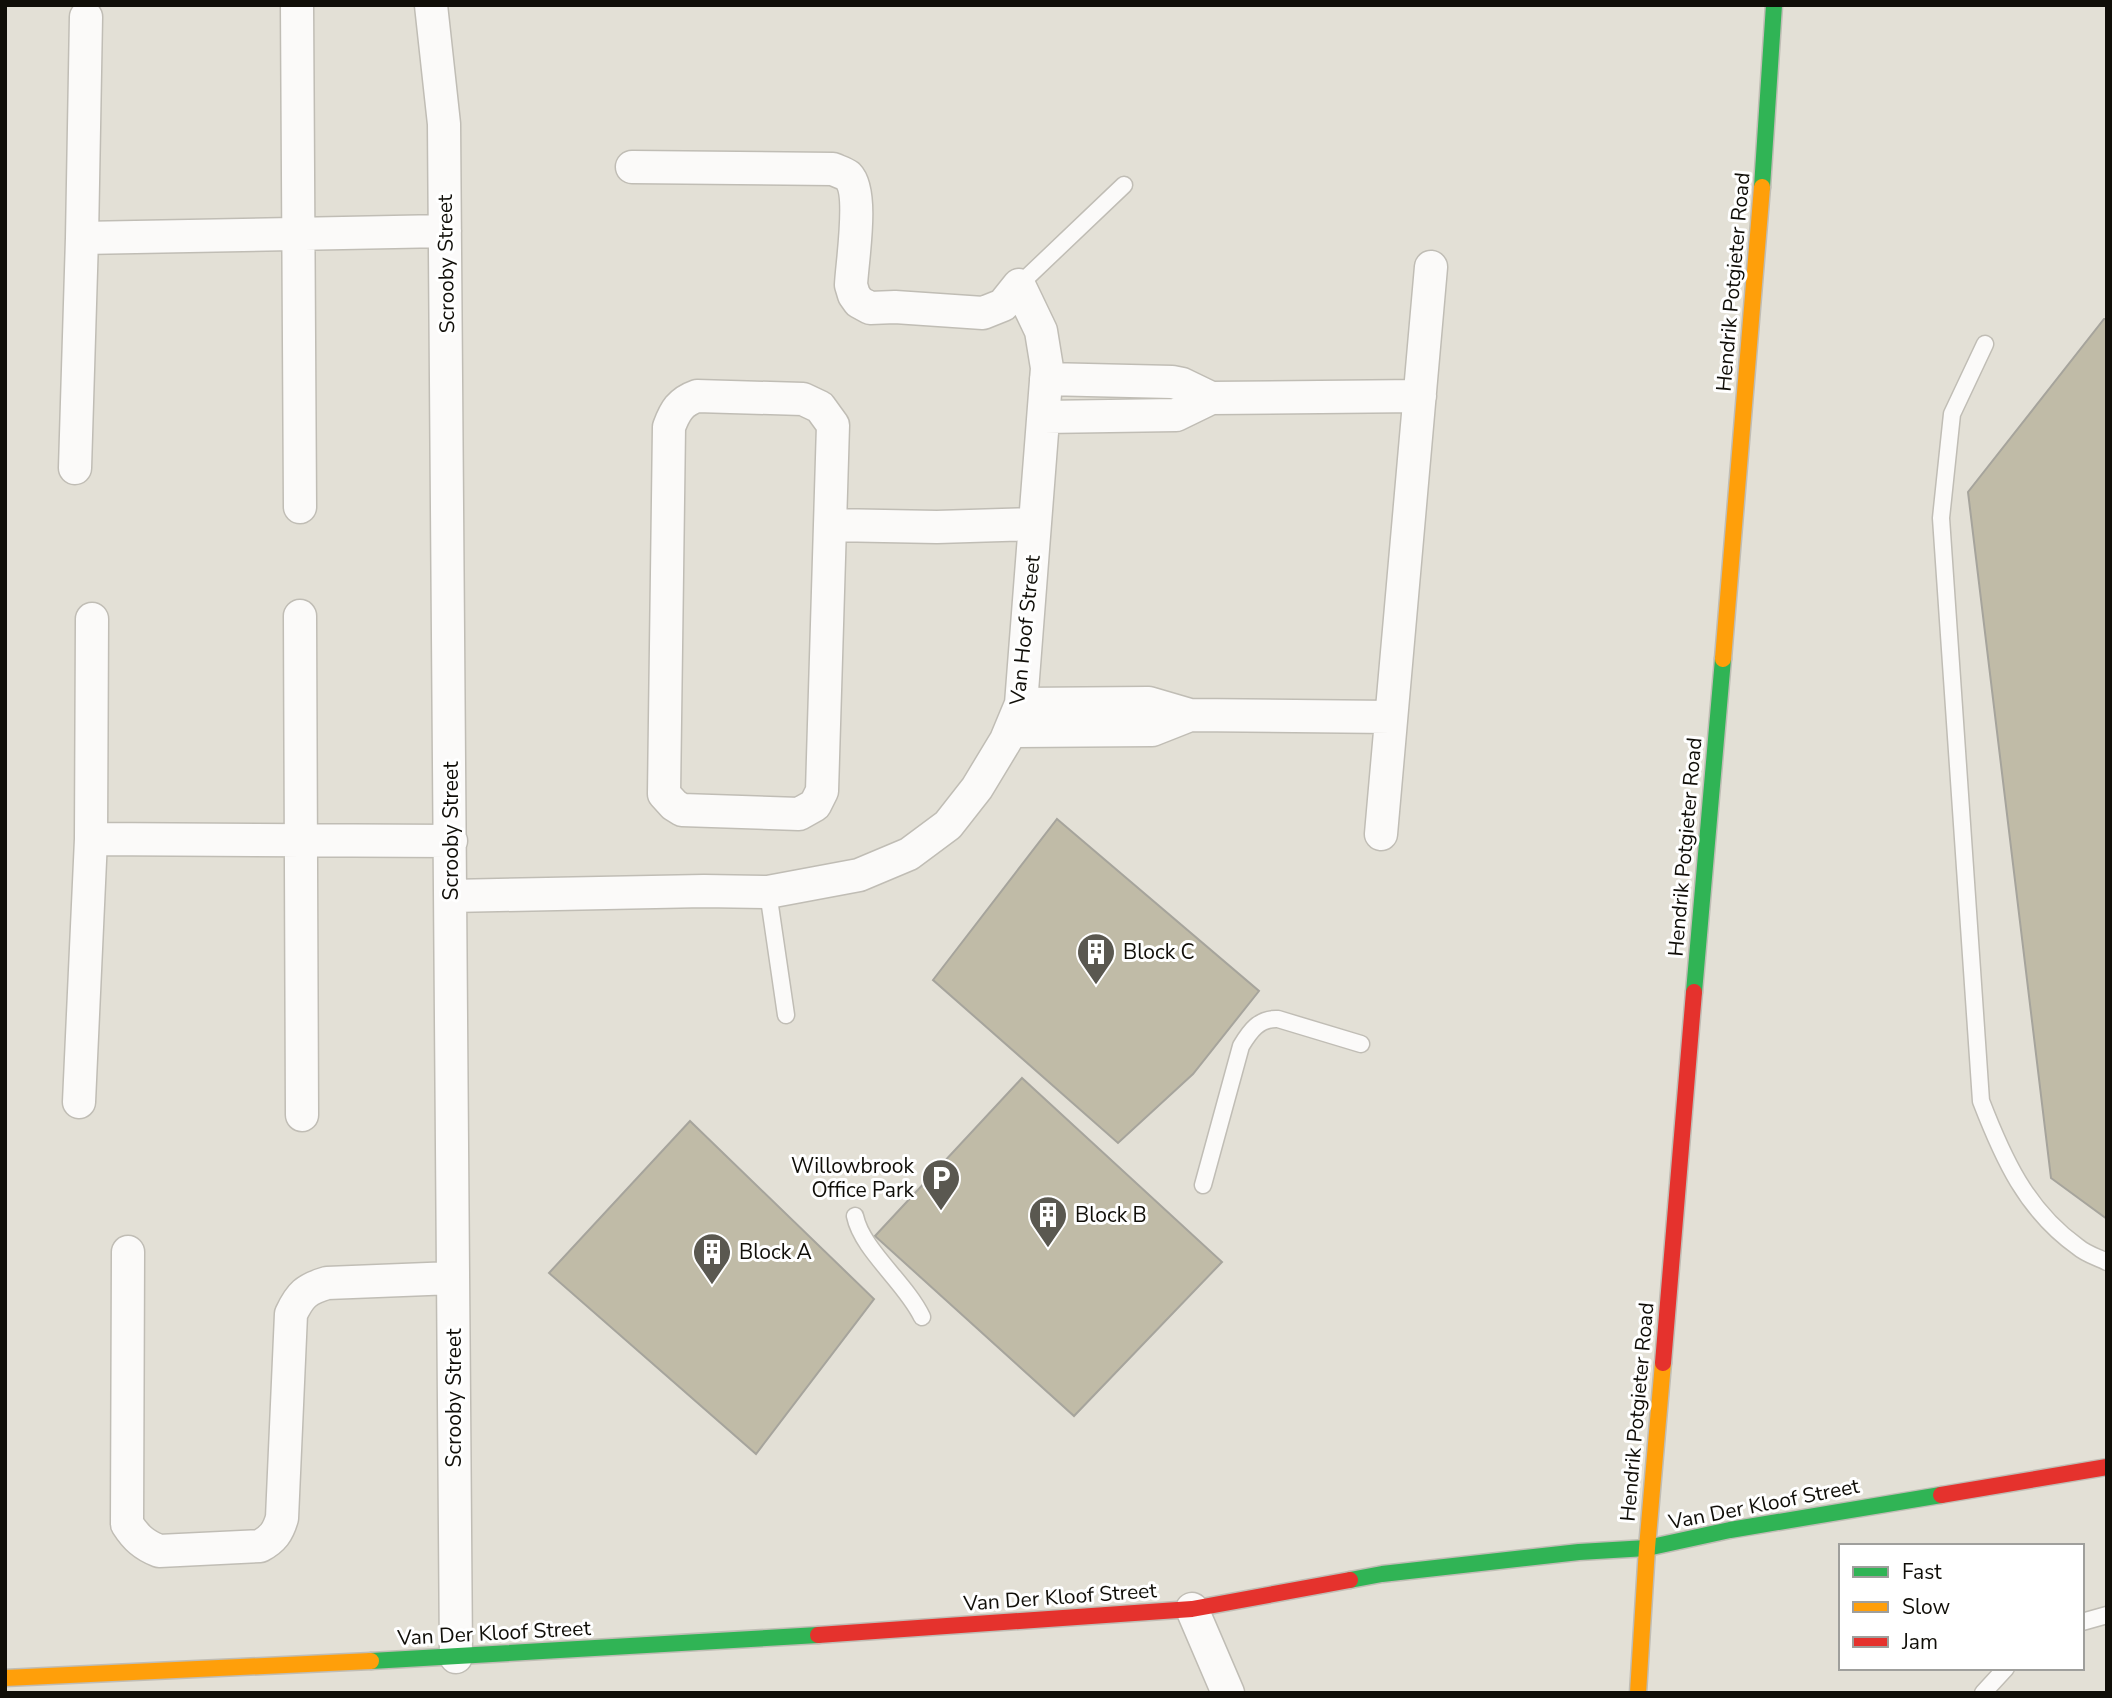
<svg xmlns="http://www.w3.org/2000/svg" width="2112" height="1698" font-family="'Nunito Sans',sans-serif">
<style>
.building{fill:#c0bba7;stroke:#a6a49c;stroke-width:2}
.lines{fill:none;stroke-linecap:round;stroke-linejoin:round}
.lane-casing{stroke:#c0bdb5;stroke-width:19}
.street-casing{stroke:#c0bdb5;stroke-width:35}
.fast-casing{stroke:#c0bdb5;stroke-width:19}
.slow-casing{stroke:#c0bdb5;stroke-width:19}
.jam-casing{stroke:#c0bdb5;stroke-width:19}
.lane{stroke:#fbfaf9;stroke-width:16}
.street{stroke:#fbfaf9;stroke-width:32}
.fast{stroke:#30b455;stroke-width:16}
.slow{stroke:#ff9f0a;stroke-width:16}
.jam{stroke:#e5322d;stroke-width:16}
.labels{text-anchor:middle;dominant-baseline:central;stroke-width:6;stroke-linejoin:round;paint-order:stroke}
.street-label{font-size:21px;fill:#100e08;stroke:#fff}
.poi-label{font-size:21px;fill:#100e08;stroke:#fff;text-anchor:start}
</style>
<rect width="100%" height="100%" fill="#e3e0d6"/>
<path class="building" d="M2104,319H2107V1219L2051,1178L1968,492Z
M1057,819L1259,991L1193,1074L1118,1143L933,980Z
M1022,1078L1222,1262L1074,1416L875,1236Z
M690,1121L874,1299L756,1454L549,1273Z"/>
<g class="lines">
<defs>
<path id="lane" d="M1019,285L1124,185
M1985,344L1952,414L1941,518L1981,1101C2003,1158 2026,1210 2078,1247C2086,1254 2097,1257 2107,1262
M768,892L786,1015
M1203,1185L1241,1046C1250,1031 1259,1018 1278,1019L1361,1044
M855,1216C862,1250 906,1283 922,1317
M2082,1622L2107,1615
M1983,1693L2006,1668"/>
<path id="street" d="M297,5L300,507
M431,5L444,124L456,1657
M82,238L445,231
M1046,379L1172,382L1182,384L1211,398L1420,396
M697,396L803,399L820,407L833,425L822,791L815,805L799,814L682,810L674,805L664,794L669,427C675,411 680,402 697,396Z
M1044,417L1176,415L1211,398
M75,468L82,238L86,17
M831,525L937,527L1035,524
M300,616L302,1115
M1021,704L1149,703L1190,715L1391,717
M1010,731L1152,730L1190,715
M1381,834L1431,267
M91,839L451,841
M451,896L704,891L768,892L859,875L909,854L948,825L977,788L1006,740L1021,704L1047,368L1041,331L1019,285L1003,305L983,313L895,307L870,308L859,302L854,295L851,285C852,262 864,192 848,176C844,173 837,171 833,169L632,167
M79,1102L91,839L92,619
M128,1252L127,1524C136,1538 144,1545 159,1551L260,1546C273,1539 278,1532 282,1518L291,1314C300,1295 306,1289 327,1283L453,1278
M1192,1609L1228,1693"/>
<path id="fast" d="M1762,187L1774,5
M1694,992L1723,659
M1350,1580L1382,1574L1579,1552L1647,1548L1730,1530L1941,1495
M371,1661L818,1635"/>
<path id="slow" d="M1723,659L1762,187
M5,1678L371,1661
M1638,1693L1647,1548L1663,1363"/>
<path id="jam" d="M1663,1363L1694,992
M1941,1495L2107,1467
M818,1635L1192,1609L1350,1580"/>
</defs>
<use href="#lane" class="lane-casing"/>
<use href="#street" class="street-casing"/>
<use href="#fast" class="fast-casing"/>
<use href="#slow" class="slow-casing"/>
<use href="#jam" class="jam-casing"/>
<use href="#lane" class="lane"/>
<use href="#street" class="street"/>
<use href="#fast" class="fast"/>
<use href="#slow" class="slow"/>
<use href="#jam" class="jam"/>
</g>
<defs>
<symbol id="building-pin" viewBox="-11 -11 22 30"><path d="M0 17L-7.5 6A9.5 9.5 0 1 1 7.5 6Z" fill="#5a5850" stroke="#fff"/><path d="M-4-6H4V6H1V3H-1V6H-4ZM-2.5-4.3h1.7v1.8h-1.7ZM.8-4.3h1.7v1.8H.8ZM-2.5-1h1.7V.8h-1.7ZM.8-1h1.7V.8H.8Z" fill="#fff"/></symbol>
<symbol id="parking-pin" viewBox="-11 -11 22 30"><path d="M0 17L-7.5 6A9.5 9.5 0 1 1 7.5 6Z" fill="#5a5850" stroke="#fff"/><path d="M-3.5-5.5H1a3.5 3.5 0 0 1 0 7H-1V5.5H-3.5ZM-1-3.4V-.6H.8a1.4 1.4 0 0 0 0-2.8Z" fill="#fff"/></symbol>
</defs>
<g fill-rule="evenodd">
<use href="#building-pin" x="1074" y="930" width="44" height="60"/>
<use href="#parking-pin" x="919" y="1156" width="44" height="60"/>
<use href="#building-pin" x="1026" y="1193" width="44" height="60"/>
<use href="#building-pin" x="690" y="1230" width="44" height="60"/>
</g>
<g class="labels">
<g class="street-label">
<text transform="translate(446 264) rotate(-91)">Scrooby Street</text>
<text transform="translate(1733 282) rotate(-85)">Hendrik Potgieter Road</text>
<text transform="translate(1025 630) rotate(-84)">Van Hoof Street</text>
<text transform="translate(451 831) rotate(-90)">Scrooby Street</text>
<text transform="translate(1685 847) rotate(-85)">Hendrik Potgieter Road</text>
<text transform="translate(454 1398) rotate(-90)">Scrooby Street</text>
<text transform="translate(1637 1412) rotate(-85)">Hendrik Potgieter Road</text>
<text transform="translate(1764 1504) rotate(-11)">Van Der Kloof Street</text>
<text transform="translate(1060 1597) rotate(-4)">Van Der Kloof Street</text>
<text transform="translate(494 1633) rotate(-3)">Van Der Kloof Street</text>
</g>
<g class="poi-label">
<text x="1123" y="952">Block C</text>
<text x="914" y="1166" text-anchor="end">Willowbrook<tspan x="914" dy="24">Office Park</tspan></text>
<text x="1075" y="1215">Block B</text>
<text x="739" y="1252">Block A</text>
</g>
</g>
<rect width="2112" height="1698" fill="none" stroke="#100e08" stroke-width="14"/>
<rect x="1839" y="1544" width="245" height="126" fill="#ffffff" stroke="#9f9f9c" stroke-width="2"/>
<rect x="1853" y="1567" width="35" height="10" fill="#30b455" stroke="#9f9f9c" stroke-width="2"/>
<text x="1902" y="1579" font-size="21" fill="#100e08">Fast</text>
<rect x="1853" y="1602" width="35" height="10" fill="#ff9f0a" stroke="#9f9f9c" stroke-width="2"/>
<text x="1902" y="1614" font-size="21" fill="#100e08">Slow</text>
<rect x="1853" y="1637" width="35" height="10" fill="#e5322d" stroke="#9f9f9c" stroke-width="2"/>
<text x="1902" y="1649" font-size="21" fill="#100e08">Jam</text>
</svg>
